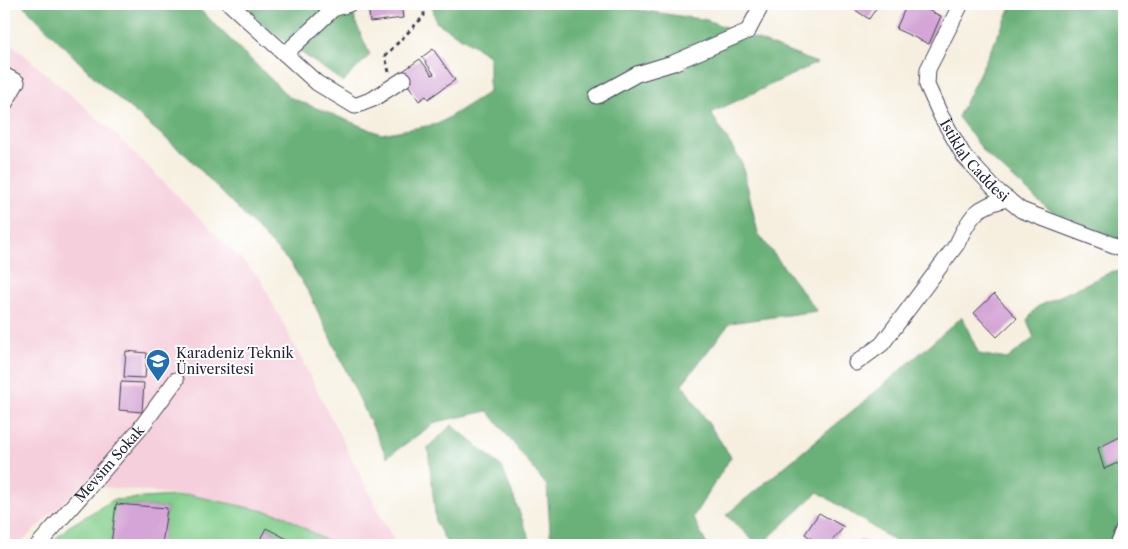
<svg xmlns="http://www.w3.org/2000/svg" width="1128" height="549" font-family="'Libre Caslon Text',serif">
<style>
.built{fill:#f5cfdc}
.green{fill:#82ce8c;stroke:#527864}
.forest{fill:#69b178;stroke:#466a5a}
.building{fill:#d4a5d6}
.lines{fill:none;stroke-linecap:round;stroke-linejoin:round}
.minor-casing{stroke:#424154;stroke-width:17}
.path{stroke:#424154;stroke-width:3;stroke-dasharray:4 4;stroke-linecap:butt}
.minor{stroke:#fff;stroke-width:15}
.labels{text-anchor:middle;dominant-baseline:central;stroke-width:4;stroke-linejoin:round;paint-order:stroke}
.street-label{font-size:14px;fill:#22223b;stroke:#fff}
.poi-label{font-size:14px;fill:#22223b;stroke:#fff;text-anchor:start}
</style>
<rect width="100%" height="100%" fill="#fff"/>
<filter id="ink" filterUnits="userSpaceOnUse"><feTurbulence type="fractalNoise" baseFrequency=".02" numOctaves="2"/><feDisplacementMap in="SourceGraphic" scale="10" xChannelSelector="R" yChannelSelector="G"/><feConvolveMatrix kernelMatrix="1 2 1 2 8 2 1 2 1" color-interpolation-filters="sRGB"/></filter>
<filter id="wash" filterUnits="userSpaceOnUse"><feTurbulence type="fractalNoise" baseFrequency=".0096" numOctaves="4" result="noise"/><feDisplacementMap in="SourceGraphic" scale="20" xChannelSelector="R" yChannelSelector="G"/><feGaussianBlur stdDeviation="1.12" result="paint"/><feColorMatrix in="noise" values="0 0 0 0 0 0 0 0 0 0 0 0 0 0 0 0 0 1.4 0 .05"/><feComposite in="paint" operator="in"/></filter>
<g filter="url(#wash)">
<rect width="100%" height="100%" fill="#f6efdf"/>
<path class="built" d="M4,37L112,131L260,278L396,545H49L68,527L113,500L186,495L81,485L18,545H4Z"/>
<path class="green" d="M190,495L283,515L333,545H299L267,528L257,545H162L167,508L117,504L111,545H49L68,527L113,500Z"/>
<path class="forest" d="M22,4H194L289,97L381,134L438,124L489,92V55L436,22L432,4H599L707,20L817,63L711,113L742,163L758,233L817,311L730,323L682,384L731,457L693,517L707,545H551L547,486L488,411L436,422L387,457L310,295L291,264L188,157L100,83Z
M245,4H353L355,21L370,55L343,82L262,25Z
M1013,4H1124V241L1048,209L986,154L958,117Z
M1113,271L1124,273V524L1108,545H901L818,492L761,545H758L726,515L880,388L962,317L979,354L1007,359L1034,338L1027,320L1037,307Z
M452,425L502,467L532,545H448L436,523L428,447Z"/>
<g id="blocks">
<path class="building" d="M368,4H401L403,18L370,22Z
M846,4H879L869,19Z
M907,4H913L941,16L929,44L896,29Z
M433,49L455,80L428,99L426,96L419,101L400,73L420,59L432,75L434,74L422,57Z
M994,294L1017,318L997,337L974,313Z
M126,351L147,353L145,378L124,377Z
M121,382L144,383L142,412L119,410Z
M1124,435V460L1104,469L1098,448Z
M116,504L167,508L162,545H111Z
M819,513L844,527L828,545H820L805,534Z
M266,528L299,545H257Z
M861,539L876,545H855Z"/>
</g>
</g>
<g filter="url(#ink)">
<use href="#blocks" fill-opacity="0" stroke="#424154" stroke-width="1"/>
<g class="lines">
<defs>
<g id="minor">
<path d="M230,4L285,54"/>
<path d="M349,4L333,9L285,54L317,83L355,106L373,99L404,79"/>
<path id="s1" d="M961,4L928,69L927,85L941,116L964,156L995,189L1021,210L1124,249"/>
<path d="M4,75L17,82L4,105"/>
<path d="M597,96L637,74L673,63L748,31L762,4"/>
<path d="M856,363L882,344L957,244C970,216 977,205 1008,199"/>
<path id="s2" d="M38,545L139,430L176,380"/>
<path d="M1117,545L1124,529"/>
</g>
</defs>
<use href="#minor" class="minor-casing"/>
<path class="path" d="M389,72L385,56L424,16V4"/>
<use href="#minor" class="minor"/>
</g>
</g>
<defs>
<symbol id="university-pin" viewBox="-11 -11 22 30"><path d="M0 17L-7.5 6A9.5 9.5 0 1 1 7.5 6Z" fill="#1f6fb2" stroke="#fff"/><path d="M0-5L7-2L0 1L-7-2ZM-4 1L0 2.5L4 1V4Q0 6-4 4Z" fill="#fff"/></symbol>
</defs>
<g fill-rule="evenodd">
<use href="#university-pin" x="144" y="347" width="28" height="38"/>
</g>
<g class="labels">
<g class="street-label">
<text stroke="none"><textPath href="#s1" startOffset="179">İstiklal Caddesi</textPath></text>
<text stroke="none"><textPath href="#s2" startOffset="108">Mevsim Sokak</textPath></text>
</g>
<g class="poi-label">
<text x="176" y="353">Karadeniz Teknik<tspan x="176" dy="16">Üniversitesi</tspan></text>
</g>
</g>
<rect width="1128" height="549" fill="none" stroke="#fff" stroke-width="20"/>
</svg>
